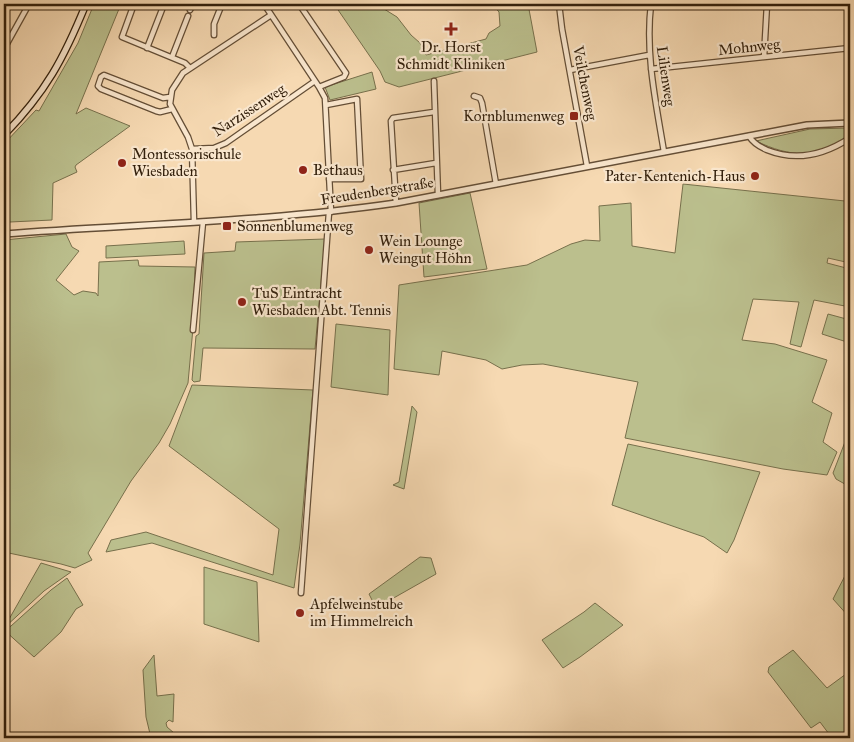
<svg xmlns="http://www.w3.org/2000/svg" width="854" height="742" font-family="'IM FELL Great Primer',serif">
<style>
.green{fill:#bbbf8d;stroke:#77704c}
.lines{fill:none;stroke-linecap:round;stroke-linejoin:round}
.minor-casing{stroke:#644e36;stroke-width:7}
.tertiary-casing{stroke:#644e36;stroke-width:8}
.secondary-casing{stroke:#33200c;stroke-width:8}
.minor{stroke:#f9e6cd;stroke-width:4.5}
.tertiary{stroke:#f9e6cd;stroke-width:5}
.secondary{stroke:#f9e6cd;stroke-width:5.5}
.poi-dot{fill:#8f2418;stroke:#f9e6cd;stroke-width:2}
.labels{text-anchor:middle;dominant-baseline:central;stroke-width:4.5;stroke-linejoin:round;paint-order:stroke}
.poi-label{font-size:15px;fill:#33200c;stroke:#f9e6cd;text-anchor:start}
.street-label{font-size:15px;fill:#33200c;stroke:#f9e6cd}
</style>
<rect width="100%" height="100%" fill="#f6d9b2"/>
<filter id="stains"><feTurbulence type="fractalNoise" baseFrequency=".004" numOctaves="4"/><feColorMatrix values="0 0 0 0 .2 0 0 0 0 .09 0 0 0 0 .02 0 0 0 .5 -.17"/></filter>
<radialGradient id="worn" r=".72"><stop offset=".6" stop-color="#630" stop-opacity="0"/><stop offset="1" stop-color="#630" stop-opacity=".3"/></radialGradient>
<path class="green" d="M94,4H121L76,114L86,108L130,126L76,165L75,167L77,172L53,183L52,220L10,222L4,227V144L36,110L39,111L78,43Z
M334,4H376L397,17L411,35L420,43L426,55L486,39L489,33L500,26L499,12L492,4H528L537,52L399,87L385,82L380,71Z
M372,72L376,89L330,100L325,87Z
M850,128V134C821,161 789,157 756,141L810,129Z
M683,184L845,201L850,197V263L828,258L827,263L850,269V307L814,300L801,347L790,344L799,302L753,299L742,340L775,344L827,360L812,402L832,413L823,442L837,452L827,475L783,469L625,438L638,382L543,364L522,365L502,369L486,360L442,351L439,375L394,369L399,285L527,265L571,244L585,240L600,241L599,206L631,203L632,246L675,253Z
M470,193L487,269L424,277L419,203Z
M66,234L72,247L79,251L56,280L74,295L83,291L96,293L98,296L99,262L138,260L139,266L195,267L193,328L188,383L170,424L159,443L131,481L88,553L92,560L75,568L61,564L4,552V240Z
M325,239L315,349L203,348L200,381L194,382L192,380L196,336L199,334L204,253L235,251L236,242Z
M184,241L185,254L106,258V246Z
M828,314L850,320V343L822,334Z
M336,324L390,330L388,395L331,387Z
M192,385L313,390L300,544L294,588L152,543L106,552L111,540L146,532L273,575L279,529L169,446Z
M412,406L417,412L404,489L393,485L399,482Z
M850,429V487L836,479L833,473Z
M628,444L760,472L734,540L727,553L704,537L612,505Z
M420,557L431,558L436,574L376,608L369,594Z
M41,563L71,572L44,591L4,628Z
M850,566V618L833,599Z
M204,567L257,582L259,642L204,624Z
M67,578L83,605L76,609L61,632L34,657L4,630L11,626L51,590Z
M595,603L623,625L580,657L563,668L542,640L584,612Z
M793,650L827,688L850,671V732L839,738H832L820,722L811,728L768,672L769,667Z
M154,655L157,696L174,694L173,722L169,720L166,723L167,727L174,733V738H151L146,717L143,670Z"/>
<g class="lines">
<defs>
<path id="minor" d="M134,4L122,37L185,63L190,68
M264,4L319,87L325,98L331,212
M299,4L346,73L344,77L319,87
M559,4L562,29L587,166
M651,4C645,54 656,103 664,152
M190,10L193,4
M214,35V24L222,4
M147,48L163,7
M4,49L29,4
M172,57L188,16
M764,57L767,4
M651,69L850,48
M570,70L649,55
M434,81L438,195
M474,96L480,98L482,103L496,184
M170,97L163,98L104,75L101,77L98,86L101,89L156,111L160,112L172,109
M326,105L357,99L361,179H329
M749,136C753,143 760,147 767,150C797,162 824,155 850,138
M192,149L214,148L226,143L315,81
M393,170L436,163
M396,203L391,121L393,118L434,112
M194,222L192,149L188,137L170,104L172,90L183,73L271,15
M193,330L203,222
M301,593L329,212"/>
<path id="tertiary" d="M4,234C134,224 266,222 396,203L807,125L850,123"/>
<path id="secondary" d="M4,135C46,92 64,58 86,4"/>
</defs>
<use href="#minor" class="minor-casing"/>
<use href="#tertiary" class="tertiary-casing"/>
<use href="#secondary" class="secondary-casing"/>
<use href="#minor" class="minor"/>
<use href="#tertiary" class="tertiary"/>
<use href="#secondary" class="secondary"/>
</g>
<g class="poi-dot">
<path d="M448.5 21.5h5v5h5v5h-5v5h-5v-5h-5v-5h5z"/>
<rect x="569" y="111" width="10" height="10" rx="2.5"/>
<circle cx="122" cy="163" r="5"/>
<circle cx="303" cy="170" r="5"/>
<circle cx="755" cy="176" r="5"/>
<rect x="222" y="221" width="10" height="10" rx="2.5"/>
<circle cx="369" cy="250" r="5"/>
<circle cx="242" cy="302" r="5"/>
<circle cx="300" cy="613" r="5"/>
</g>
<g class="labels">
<g class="poi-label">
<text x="451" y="47" text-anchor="middle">Dr. Horst<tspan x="451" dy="17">Schmidt Kliniken</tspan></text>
<text x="564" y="116" text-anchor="end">Kornblumenweg</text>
<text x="132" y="154">Montessorischule<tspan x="132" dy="17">Wiesbaden</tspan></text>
<text x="313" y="170">Bethaus</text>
<text x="745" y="176" text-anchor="end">Pater-Kentenich-Haus</text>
<text x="237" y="226">Sonnenblumenweg</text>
<text x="379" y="241">Wein Lounge<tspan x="379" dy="17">Weingut Höhn</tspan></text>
<text x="252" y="293">TuS Eintracht<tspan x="252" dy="17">Wiesbaden Abt. Tennis</tspan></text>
<text x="310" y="604">Apfelweinstube<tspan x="310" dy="17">im Himmelreich</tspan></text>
</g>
<g class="street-label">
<text transform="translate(749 47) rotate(-6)">Mohnweg</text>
<text transform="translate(666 76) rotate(82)">Lilienweg</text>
<text transform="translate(585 83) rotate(79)">Veilchenweg</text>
<text transform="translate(249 110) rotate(-33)">Narzissenweg</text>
<text transform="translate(377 191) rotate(-9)">Freudenbergstraße</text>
</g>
</g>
<rect width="854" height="742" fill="none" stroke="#f6d9b2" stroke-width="20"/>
<rect x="5" y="5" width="844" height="732" fill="none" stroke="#33200c" stroke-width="2.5"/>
<rect x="10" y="10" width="834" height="722" fill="none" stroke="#33200c"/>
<rect width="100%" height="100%" filter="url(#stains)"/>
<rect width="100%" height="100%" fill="url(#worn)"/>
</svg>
